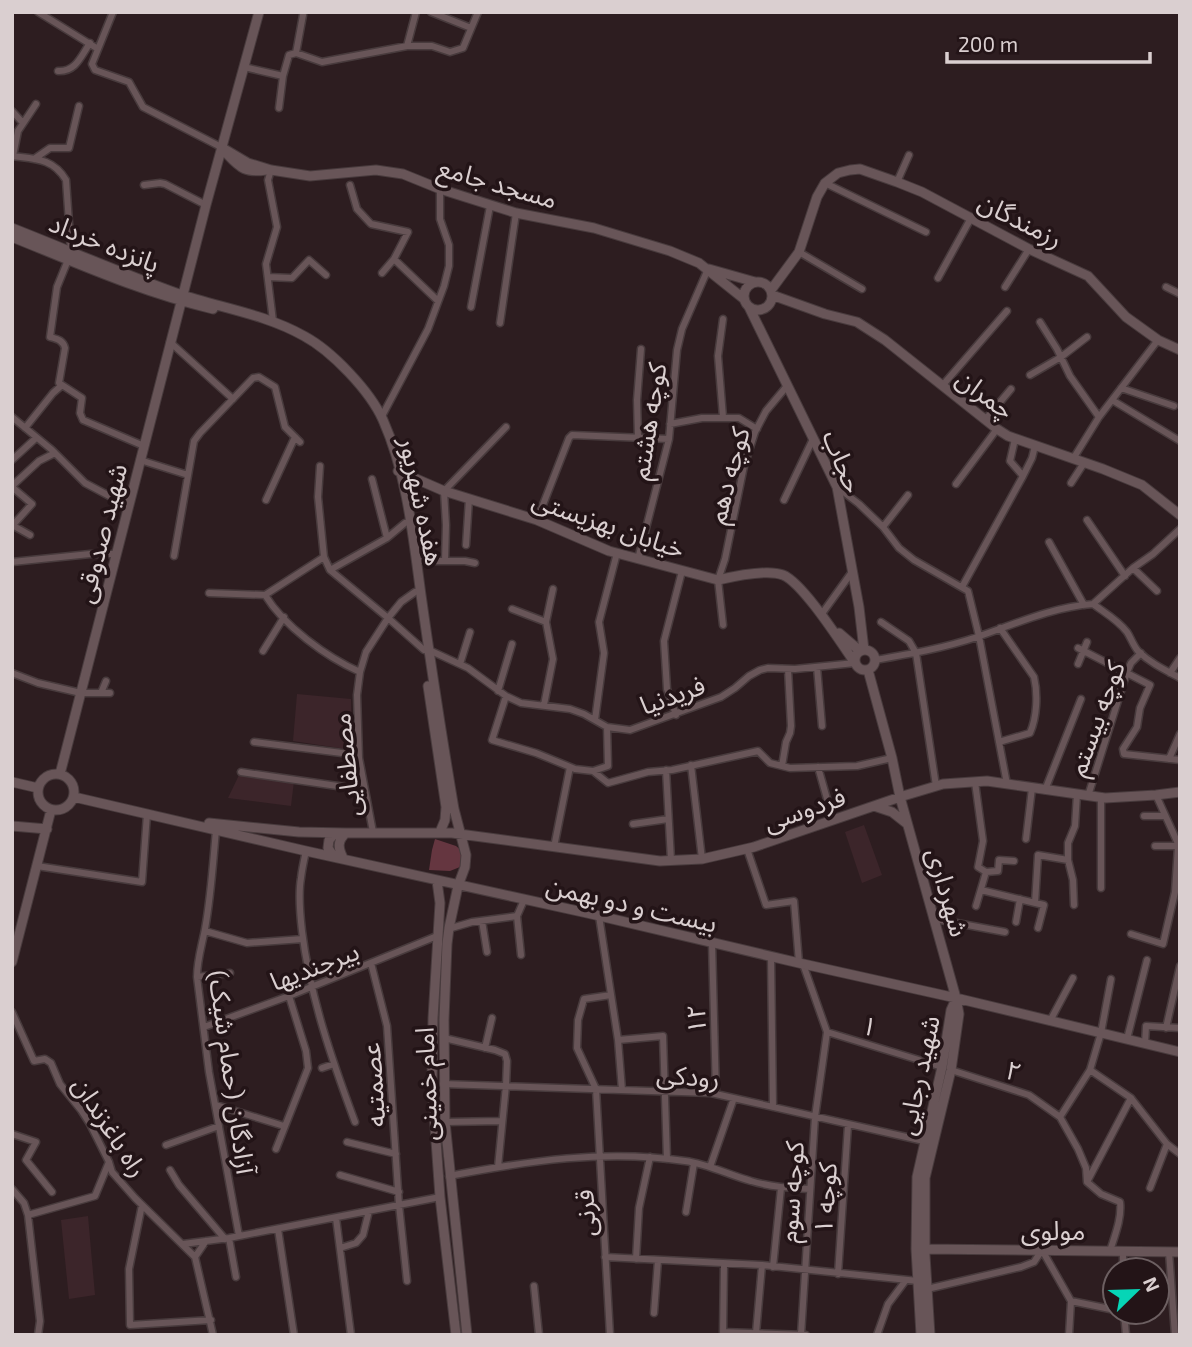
<svg xmlns="http://www.w3.org/2000/svg" width="1192" height="1347" font-family="'Exo 2','Noto Sans Arabic',sans-serif">
<style>
.built{fill:#3c252a}
.green{fill:#653640}
.lines{fill:none;stroke-linecap:round;stroke-linejoin:round}
.street-casing{stroke:#483b3d;stroke-width:9}
.secondary-casing{stroke:#483b3d;stroke-width:11}
.street{stroke:#685558;stroke-width:6}
.secondary{stroke:#685558;stroke-width:9}
.labels{text-anchor:middle;dominant-baseline:central;stroke-width:7;stroke-linejoin:round;paint-order:stroke}
.street-label{font-size:26px;fill:#dacfd0;stroke:#231417}
</style>
<rect width="100%" height="100%" fill="#2d1d20"/>
<path class="built" d="M297,694L351,699L352,750L293,741Z
M239,775L294,781L291,806L228,798Z
M864,825L882,875L862,883L845,832Z
M88,1216L95,1295L69,1299L61,1220Z"/>
<path class="green" d="M435,839L456,846L462,851V860L460,867L450,871L429,870L432,850Z"/>
<g class="lines">
<defs>
<path id="street" d="M38,12L98,49
M113,12L92,64L95,70L129,82L143,107L221,147
M431,12L471,28
M303,15L296,53L322,62L407,46H432L450,52L463,48L478,12
M407,46L416,12
M244,67L283,76
M58,71C76,72 81,56 90,43
M279,108L283,76L289,55L296,53
M12,111L23,123
M12,156C35,159 53,158 66,180L71,252
M13,156L18,131L36,104
M34,159L50,148H69L79,106
M271,170L268,180L277,227L266,264L273,321
M897,182L909,155
M825,183L926,232
M144,185L160,183L165,184L206,205
M350,185L357,209L371,224L408,232L394,259L382,273
M799,252L862,289
M394,259L438,301
M68,260L57,287L50,337C57,339 63,340 65,348L59,383L82,398L80,413L83,420L144,446
M268,277L292,278L309,260L326,275
M938,278L971,218
M1005,287L1029,249
M1166,287L1180,294
M471,307L490,206
M723,319L718,356L723,417
M1040,322L1057,349L1070,376L1099,417
M500,323L516,213
M170,342L233,399
M1030,375L1061,357L1087,337
M942,386L1007,311
M1121,388L1174,406
M1112,400L1180,441
M382,416L428,329L444,286L449,266V245L440,219V189
M12,417L52,450L85,483L115,499L129,503
M985,420L1011,389
M670,424L702,418H739L757,429
M25,428L53,393L61,386
M638,438L637,400L641,349
M1015,439L1010,461L1023,476
M1073,459L1099,417L1158,340
M12,460L36,438
M140,460L188,475
M320,466L318,497L324,557L330,570L388,618L424,650
M372,479L387,538
M1071,483L1084,463
M956,484L997,429
M12,486L39,461L55,453
M12,487L32,504L13,525
M837,487L859,504L883,527L899,548L914,560L968,591L979,636L1007,784
M266,500L295,437
M784,500L813,439
M537,520L569,438L572,435L669,439
M1087,520L1125,576
M12,525L30,535
M883,527L908,495
M1049,542L1084,605
M466,545L469,499
M174,556L194,441L200,433L253,378L259,377L275,387L285,427L300,442
M638,559L669,439L677,350L682,329L708,269
M416,561H465L475,563
M445,561L446,525L444,491L506,427
M12,562L90,554H116
M1133,568L1157,591
M330,570L387,538L405,523
M962,587L1023,476L1032,458L1035,446
M209,593L265,595L324,557
M265,595C284,626 326,657 360,672
M1093,604L1133,568L1153,554L1180,529
M512,609L546,622
M821,615L852,572
M881,622L909,641L916,653L936,786
M723,625L718,580L725,559L744,466L755,432L766,411L787,386
M1078,648L1150,685L1140,708L1137,727L1123,749L1124,754L1180,760
M429,650L468,668L506,696L521,703L570,709L584,714L607,727L630,730L721,697L735,688L749,676L760,670L768,668L795,669L855,663
M263,651L284,617
M875,660C910,654 944,648 977,637C1015,624 1052,607 1093,604C1105,613 1118,620 1127,632C1131,638 1133,645 1138,651C1150,663 1165,670 1180,678
M460,664L470,632
M1078,664L1087,642
M817,667L822,726
M12,673L38,683L81,693H110
M1170,673L1180,658
M498,691L512,644
M101,693L106,681
M506,696L492,740L536,753L575,769L593,771L608,783L648,772L672,770L758,751L770,763L790,768L857,766L892,758
M544,705L553,659L546,622L553,589
M676,715L667,689L664,641L682,571
M595,720L604,653L599,622L617,553
M254,742L358,755
M999,742L1030,733C1037,717 1038,694 1034,677L1000,628
M1169,759L1180,734
M691,765L702,859
M782,766L786,742L790,733L791,726L788,669
M818,767L833,820
M666,770L671,860
M593,771L608,766L607,727
M241,772L365,790
M975,782L983,841L978,867L986,872L998,871L999,860L1014,861
M1045,790L1081,699
M1156,795L1180,848
M1088,796L1127,672L1131,663L1141,653
M1144,816H1165
M633,824L668,819
M216,830C213,863 211,896 205,929C202,945 197,960 197,977L209,1072L239,1236
M373,832L359,758L357,695L360,672L366,652L388,618L401,602L415,592
M1026,839L1032,788
M1155,846H1178
M554,847L570,767
M747,849L766,905L794,901L799,963
M306,851C304,860 302,869 301,878C298,895 300,914 302,931C310,997 332,1060 355,1122
M37,866L142,882L147,814
M1101,888V797
M981,890L1044,905L1038,928
M1035,903L1038,855L1068,860
M1074,905L1073,880L1068,860V843L1075,826L1077,794
M976,906L986,872
M517,916L521,955
M599,916L618,1040L622,1090
M935,919L1005,932
M482,921L487,952
M1016,922L1020,899
M448,929L472,922L517,916L524,900
M205,931L247,943L303,939
M1131,934L1163,944L1175,892L1178,846
M712,943L716,1094
M771,957L773,1107
M371,963L387,1026L399,1205L407,1281
M197,977L230,973
M12,1012L34,1061L45,1059L51,1063L60,1084L81,1110L90,1124L109,1162L112,1172L135,1198L195,1257
M1050,1021L1073,978
M204,1027L289,996L437,936
M1166,1028L1180,966
M827,1032L942,1067
M444,1038L495,1050L505,1054L507,1061L506,1085L498,1167
M1127,1039L1147,960
M618,1040L663,1036L667,1159
M1145,1044L1146,1026L1180,1028
M485,1048L492,1018
M322,1068L334,1064
M951,1070L1029,1095L1060,1117L1078,1149L1086,1168L1087,1182L1101,1194L1120,1202C1122,1218 1115,1235 1110,1251
M1090,1070L1131,1098L1167,1144L1180,1154
M443,1084L711,1093L924,1141
M216,1105L284,1126
M1060,1117L1090,1070L1101,1033L1111,979
M445,1122L502,1121
M12,1134L36,1142L26,1160L52,1192
M347,1142L396,1154
M166,1145L219,1126
M276,1149L308,1068L306,1051L289,996
M710,1167L734,1098
M170,1170L179,1185L225,1239
M340,1175L399,1192
M449,1176C527,1161 606,1149 685,1161C708,1164 729,1175 751,1181C771,1187 790,1188 810,1189
M1088,1180L1131,1098
M1150,1188L1167,1144
M12,1189L24,1203L28,1215L40,1321L38,1335
M142,1205L129,1269L130,1325L211,1320
M686,1212L694,1163
M28,1215L95,1196L109,1162
M336,1218L351,1335
M278,1229L294,1335
M229,1238L236,1277
M206,1241L195,1257L213,1335
M183,1244L229,1238L440,1197
M340,1248L356,1243L363,1235L369,1211
M1123,1251V1270
M1169,1252L1175,1335
M605,1257L762,1265L918,1281
M636,1259L639,1208L650,1157
M773,1267L781,1188
M838,1274L848,1125
M534,1286L539,1335
M927,1289L1021,1267L1034,1262L1042,1250L1071,1301L1115,1310
M1124,1312L1126,1335
M654,1313L658,1260
M723,1332L806,1335
M756,1333L762,1265
M610,1335L596,1089L577,1048L578,1020L584,999L611,995
M723,1335L724,1264
M801,1335L815,1117L827,1032L803,964
M877,1335L888,1304L906,1280
M1069,1335L1071,1301"/>
<path id="secondary" d="M221,147L248,163L271,170L310,176L376,170L403,174L440,189L516,213L594,228L670,251L699,263L744,299
M227,154C241,169 246,173 266,170
M12,228C68,250 123,274 179,294C221,308 265,314 304,336C332,351 370,391 383,420C407,474 413,536 421,595C431,666 442,738 454,809L466,855L465,867L458,886L449,928L447,944L444,1020L445,1122L467,1335
M12,237C79,264 144,293 213,309
M709,269L755,282
M744 296a14 14 0 1 1 28 0a14 14 0 1 1-28 0Z
M771,290L799,252L817,197L825,183L838,173L850,170L860,169L897,182L922,192L1029,249L1088,276L1126,317L1158,340L1180,350
M772,295L825,314L857,322L885,340L997,429L1008,436L1103,469L1142,485L1180,515
M749,307L837,487L859,607L864,650
M398,471L444,491L537,520L609,551L718,580C735,576 767,569 783,575C803,583 841,643 855,663
M839,633L860,651
M855 660a10 10 0 1 1 20 0a10 10 0 1 1-20 0Z
M868,670L892,758L900,797L956,998L959,1014L951,1070L925,1178V1255L930,1335
M428,686L446,807L445,820L440,832
M38 792a18 18 0 1 1 36 0a18 18 0 1 1-36 0Z
M60,774L206,205L259,12
M12,782L38,788
M74,797L306,851L587,913L799,963L956,998L1180,1052
M874,806L892,812L906,823
M209,823L299,832L346,833H452L660,861L702,859L754,847L903,796L943,784L987,781L1105,798L1156,795L1180,792
M12,826L47,829
M334,857L328,848L329,840L335,833
M343,858C338,848 337,841 346,833
M437,881L440,903L433,1018L432,1084L440,1197L456,1335
M12,962L51,810
M923,1249L1180,1252
M921,1335L916,1249L917,1177L942,1067L951,1010L956,999"/>
</defs>
<use href="#street" class="street-casing"/>
<use href="#secondary" class="secondary-casing"/>
<use href="#street" class="street"/>
<use href="#secondary" class="secondary"/>
</g>
<g class="labels">
<g class="street-label">
<text transform="translate(498 182) rotate(16)">مسجد جامع</text>
<text transform="translate(1021 219) rotate(27)">رزمندگان</text>
<text transform="translate(105 242) rotate(22)">پانزده خرداد</text>
<text transform="translate(986 393) rotate(37)">چمران</text>
<text transform="translate(647 421) rotate(-81)">کوچه هشتم</text>
<text transform="translate(844 461) rotate(68)">حجاب</text>
<text transform="translate(727 475) rotate(-75)">کوچه دهم</text>
<text transform="translate(423 501) rotate(78)">هفده شهریور</text>
<text transform="translate(609 523) rotate(19)">خیابان بهزیستی</text>
<text transform="translate(100 533) rotate(-76)">شهید صدوقی</text>
<text transform="translate(672 694) rotate(-20)">فریدنیا</text>
<text transform="translate(1095 718) rotate(-70)">کوچه بیستم</text>
<text transform="translate(345 765) rotate(-96)">مصطفایی</text>
<text transform="translate(804 808) rotate(-19)">فردوسی</text>
<text transform="translate(949 892) rotate(74)">شهرداری</text>
<text transform="translate(632 903) rotate(13)">بیست و دو بهمن</text>
<text transform="translate(314 965) rotate(-21)">بیرجندیها</text>
<text transform="translate(695 1019) rotate(-92)">۱۲</text>
<text transform="translate(870 1025) rotate(17)">۱</text>
<text transform="translate(1014 1070) rotate(17)">۲</text>
<text transform="translate(233 1072) rotate(82)">آزادگان (حمام شیک)</text>
<text transform="translate(688 1075) rotate(4)">رودکی</text>
<text transform="translate(917 1075) rotate(-78)">شهید رجایی</text>
<text transform="translate(425 1084) rotate(-92)">امام خمینی</text>
<text transform="translate(372 1085) rotate(-94)">عصمتیه</text>
<text transform="translate(111 1126) rotate(57)">راه باغزندان</text>
<text transform="translate(790 1192) rotate(-86)">کوچه سوم</text>
<text transform="translate(824 1198) rotate(-86)">۱ کوچه</text>
<text transform="translate(584 1213) rotate(-93)">قرنی</text>
<text x="1053" y="1229">مولوی</text>
</g>
</g>
<rect width="1192" height="1347" fill="none" stroke="#dacfd0" stroke-width="28"/>
<g transform="translate(1136 1291) rotate(67)"><circle r="33" fill="#231417" stroke="#6c5f61" stroke-width="2"/>
<path d="M0-5L12 26L0 18L-12 26Z" fill="#06d5b6"/>
<text y="-10" font-size="19" font-weight="bold" text-anchor="middle" fill="#dacfd0">N</text>
</g>
<path d="M947 52v10h203v-10" fill="none" stroke="#dacfd0" stroke-width="3.5"/>
<text x="958" y="52" font-size="21" fill="#dacfd0" stroke="#231417" stroke-width="5" paint-order="stroke">200 m</text>
</svg>
